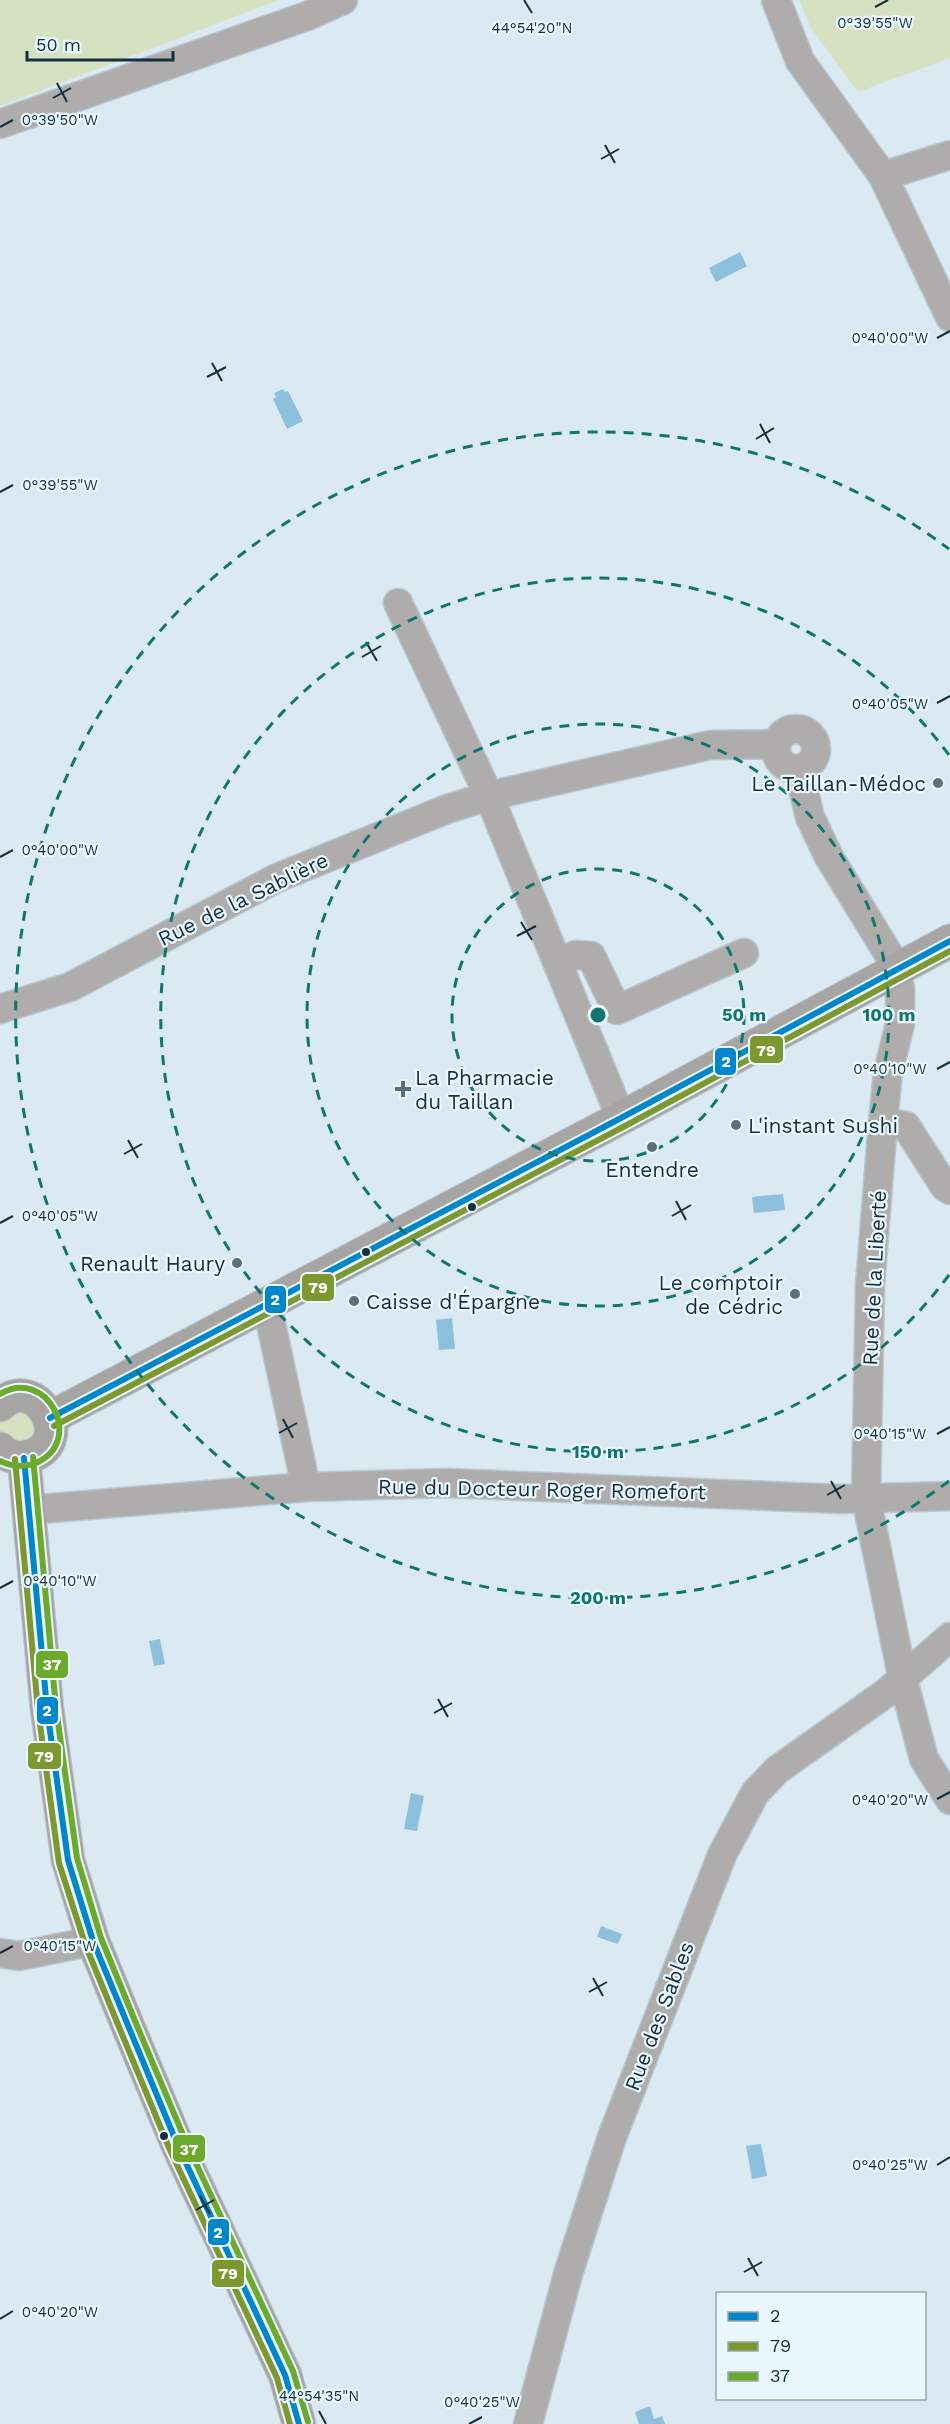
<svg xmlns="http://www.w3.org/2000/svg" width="950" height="2424" font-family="'Work Sans',sans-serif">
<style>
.green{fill:#d6e1c1}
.water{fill:#8dc0dc}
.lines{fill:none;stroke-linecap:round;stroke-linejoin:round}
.minor-casing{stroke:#b9c7d0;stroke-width:31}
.major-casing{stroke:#b9c7d0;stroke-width:35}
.minor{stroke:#afadab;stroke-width:28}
.major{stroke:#a6a5a4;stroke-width:33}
.bus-1-casing{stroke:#eaf7fe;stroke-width:10}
.bus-2-casing{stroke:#eaf7fe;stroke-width:10}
.bus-3-casing{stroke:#eaf7fe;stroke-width:10}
.bus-1{stroke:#0086cb;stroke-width:6}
.bus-2{stroke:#7c982e;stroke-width:6}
.bus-3{stroke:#6caa2c;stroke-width:6}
.ticks{fill:none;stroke:#142f3d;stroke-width:2}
.ring{fill:none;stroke:#0f766e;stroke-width:3;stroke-dasharray:10 8}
.poi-dot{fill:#5a707c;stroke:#eaf7fe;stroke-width:2}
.bus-dot{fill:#142f3d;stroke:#eaf7fe;stroke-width:2}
.labels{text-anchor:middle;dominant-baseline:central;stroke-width:4.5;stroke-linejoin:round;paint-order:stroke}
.poi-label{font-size:21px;fill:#142f3d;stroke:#eaf7fe;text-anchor:end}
.street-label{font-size:21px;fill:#142f3d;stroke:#eaf7fe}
.ticks-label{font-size:15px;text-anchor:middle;fill:#142f3d;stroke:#eaf7fe;stroke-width:4.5;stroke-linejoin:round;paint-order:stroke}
.centre{fill:#0f766e;stroke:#eaf7fe;stroke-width:3}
.ring-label{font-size:18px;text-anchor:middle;font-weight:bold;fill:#0f766e;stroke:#eaf7fe;stroke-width:4.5;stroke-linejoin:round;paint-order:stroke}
.line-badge{stroke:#eaf7fe;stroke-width:2}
.badge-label{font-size:16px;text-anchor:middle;font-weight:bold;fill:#fff}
</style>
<rect width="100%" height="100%" fill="#dbe9f2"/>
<path class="green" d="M0,0H279L0,106Z
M799,0H950V58L858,92L811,28Z
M10,1410L41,1417L31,1449L0,1435V1421Z"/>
<path class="water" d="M740,252L747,266L716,282L709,268Z
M283,389L285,392L288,391L303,421L287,429L273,399L276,397L274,393Z
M783,1194L785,1210L754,1213L752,1197Z
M452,1318L455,1349L439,1350L436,1320Z
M596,1593L597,1604L574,1607L573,1596Z
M160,1639L165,1664L154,1666L149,1641Z
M411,1793L424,1796L417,1831L404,1829Z
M601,1926L622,1934L618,1944L597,1937Z
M761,2144L767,2176L752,2179L746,2146Z
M650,2406L654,2419L662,2416L665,2424H639L635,2412Z"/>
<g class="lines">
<defs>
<path id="minor" d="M776,0L800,61L883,176L950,317
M0,124L307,16L343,0
M883,176L950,155
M398,603L489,796L621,1118
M776 749a20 20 0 1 1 40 0a20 20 0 1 1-40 0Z
M801,768V780L810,817L829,857L891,958L900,988V1024L888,1072L883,1122L870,1285L866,1497L903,1680L924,1759L950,1800
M557,962L576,955L591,956L617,1010L744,953
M0,1009L70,987L277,878L447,809L489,796L710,745L776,744
M883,1122L906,1126L945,1187L950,1190
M267,1305L306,1487
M28,1510L306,1487L447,1483L842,1499L950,1496
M0,1953L19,1956L93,1941
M528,2424L568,2274L612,2137L722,1855L755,1793L777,1770L886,1693L950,1637"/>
<path id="major" d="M0,1405C37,1369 79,1447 26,1457C17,1459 6,1456 0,1449
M50,1418L621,1118L950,941
M24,1458L47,1709L68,1860L93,1941L127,2024L178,2146L285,2375L299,2424"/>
</defs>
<use href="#minor" class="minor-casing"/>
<use href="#major" class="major-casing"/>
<use href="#minor" class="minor"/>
<use href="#major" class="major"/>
<defs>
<path id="bus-1" d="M50,1418L621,1118L950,941
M24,1458L47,1709L68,1860L93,1941L178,2146L285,2375L299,2424"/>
<path id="bus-2" d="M54,1426L625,1126L950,951
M15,1459L38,1710L59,1863L85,1944L119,2027L170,2150L277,2378L290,2424"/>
<path id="bus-3" d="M0,1394C47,1366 86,1441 36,1463C23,1468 12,1467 0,1461
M33,1457L56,1708L77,1858L101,1938L135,2021L186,2142L293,2371L308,2422"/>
</defs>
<use href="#bus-1" class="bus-1-casing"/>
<use href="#bus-2" class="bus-2-casing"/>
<use href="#bus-3" class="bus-3-casing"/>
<use href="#bus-1" class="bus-1"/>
<use href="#bus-2" class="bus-2"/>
<use href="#bus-3" class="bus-3"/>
</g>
<path class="ticks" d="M524,0L532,13M875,7L888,0M57,83L67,102M53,98L71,88M0,127L13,120M605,145L615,163M601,159L619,149M937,338L950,331M212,363L222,381M207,377L226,367M760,424L770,443M756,439L774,428M0,492L13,485M366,642L377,661M362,657L381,646M937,703L950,696M0,857L13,850M521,922L532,940M517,936L536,926M937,1069L950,1062M128,1140L138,1158M124,1154L142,1144M676,1201L686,1220M672,1216L691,1205M0,1223L13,1216M283,1419L293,1438M279,1433L297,1423M937,1434L950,1427M831,1481L841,1499M827,1495L845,1485M0,1588L13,1581M438,1699L448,1717M434,1713L452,1703M937,1799L950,1792M0,1953L13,1946M593,1978L603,1996M589,1992L607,1982M937,2165L950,2157M200,2196L210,2214M196,2210L214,2200M748,2258L758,2276M744,2272L762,2262M0,2319L13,2311M319,2411L326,2424M469,2424L482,2417"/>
<g class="ring">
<circle cx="598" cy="1015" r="146"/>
<circle cx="598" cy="1015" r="291"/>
<path d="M949 1275A437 437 0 1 1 949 755"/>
<path d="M949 1481A583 583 0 1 1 949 549"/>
</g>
<g class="poi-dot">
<circle cx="938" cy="783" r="6"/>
<path d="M400 1080h6v6h6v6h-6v6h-6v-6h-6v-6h6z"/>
<circle cx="736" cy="1125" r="6"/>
<circle cx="652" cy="1147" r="6"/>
<circle cx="237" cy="1263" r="6"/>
<circle cx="795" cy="1294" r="6"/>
<circle cx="354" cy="1301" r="6"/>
</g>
<g class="bus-dot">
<circle cx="472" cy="1207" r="5"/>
<circle cx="366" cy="1252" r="5"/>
<circle cx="164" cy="2136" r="5"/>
</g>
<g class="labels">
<g class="poi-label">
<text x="926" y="783">Le Taillan-Médoc</text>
<text x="415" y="1077" text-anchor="start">La Pharmacie<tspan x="415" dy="24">du Taillan</tspan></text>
<text x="748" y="1125" text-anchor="start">L'instant Sushi</text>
<text x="652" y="1169" text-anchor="middle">Entendre</text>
<text x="225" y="1263">Renault Haury</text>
<text x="783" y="1282">Le comptoir<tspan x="783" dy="24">de Cédric</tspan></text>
<text x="366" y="1301" text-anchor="start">Caisse d'Épargne</text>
</g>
<g class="street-label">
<text transform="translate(243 899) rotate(-26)">Rue de la Sablière</text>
<text transform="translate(874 1278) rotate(-87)">Rue de la Liberté</text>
<text transform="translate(542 1489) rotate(1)">Rue du Docteur Roger Romefort</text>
<text transform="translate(659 2016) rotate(-69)">Rue des Sables</text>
</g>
</g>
<g class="ticks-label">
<text x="875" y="28">0°39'55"W</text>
<text x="532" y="33">44°54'20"N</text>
<text x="60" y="125">0°39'50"W</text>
<text x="890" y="343">0°40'00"W</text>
<text x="60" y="490">0°39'55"W</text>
<text x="890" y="709">0°40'05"W</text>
<text x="60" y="855">0°40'00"W</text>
<text x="890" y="1074">0°40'10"W</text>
<text x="60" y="1221">0°40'05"W</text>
<text x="890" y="1439">0°40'15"W</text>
<text x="60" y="1586">0°40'10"W</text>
<text x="890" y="1805">0°40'20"W</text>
<text x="60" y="1951">0°40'15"W</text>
<text x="890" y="2170">0°40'25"W</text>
<text x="60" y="2317">0°40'20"W</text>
<text x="319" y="2401">44°54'35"N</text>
<text x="482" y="2407">0°40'25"W</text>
</g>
<circle cx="598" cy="1015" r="9" class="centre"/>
<g class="ring-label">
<text x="744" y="1021">50 m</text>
<text x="889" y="1021">100 m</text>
<text x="598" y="1458">150 m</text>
<text x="598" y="1604">200 m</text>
</g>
<g class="line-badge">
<rect x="749" y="1035" width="35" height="29" rx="6" fill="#7c982e"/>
<rect x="714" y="1047" width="23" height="29" rx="6" fill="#0086cb"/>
<rect x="301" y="1273" width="34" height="29" rx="6" fill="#7c982e"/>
<rect x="264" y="1285" width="23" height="29" rx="6" fill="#0086cb"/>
<rect x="35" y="1650" width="34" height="29" rx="6" fill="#6caa2c"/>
<rect x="36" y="1696" width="23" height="29" rx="6" fill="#0086cb"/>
<rect x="27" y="1742" width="35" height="28" rx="6" fill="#7c982e"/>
<rect x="172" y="2134" width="34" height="29" rx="6" fill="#6caa2c"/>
<rect x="207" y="2218" width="23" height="28" rx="6" fill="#0086cb"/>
<rect x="211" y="2259" width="34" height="29" rx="6" fill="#7c982e"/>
</g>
<g class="badge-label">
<text x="766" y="1056">79</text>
<text x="726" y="1067">2</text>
<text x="318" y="1293">79</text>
<text x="275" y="1305">2</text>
<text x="52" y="1670">37</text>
<text x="47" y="1716">2</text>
<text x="44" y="1762">79</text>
<text x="189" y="2155">37</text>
<text x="218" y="2238">2</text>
<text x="228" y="2279">79</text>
</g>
<rect x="716" y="2292" width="210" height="108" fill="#eaf7fe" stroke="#94a7b1" stroke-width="1.5"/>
<rect x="728" y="2312" width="30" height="9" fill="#0086cb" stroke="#94a7b1" stroke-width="1.5"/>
<text x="770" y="2322" font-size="18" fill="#142f3d">2</text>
<rect x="728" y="2342" width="30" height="9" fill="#7c982e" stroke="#94a7b1" stroke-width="1.5"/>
<text x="770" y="2352" font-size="18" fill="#142f3d">79</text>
<rect x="728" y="2372" width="30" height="9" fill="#6caa2c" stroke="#94a7b1" stroke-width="1.5"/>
<text x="770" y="2382" font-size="18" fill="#142f3d">37</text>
<path d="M27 51v9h146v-9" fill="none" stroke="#142f3d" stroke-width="3"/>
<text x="36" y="51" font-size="18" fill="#142f3d" stroke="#eaf7fe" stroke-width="4.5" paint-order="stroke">50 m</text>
</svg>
